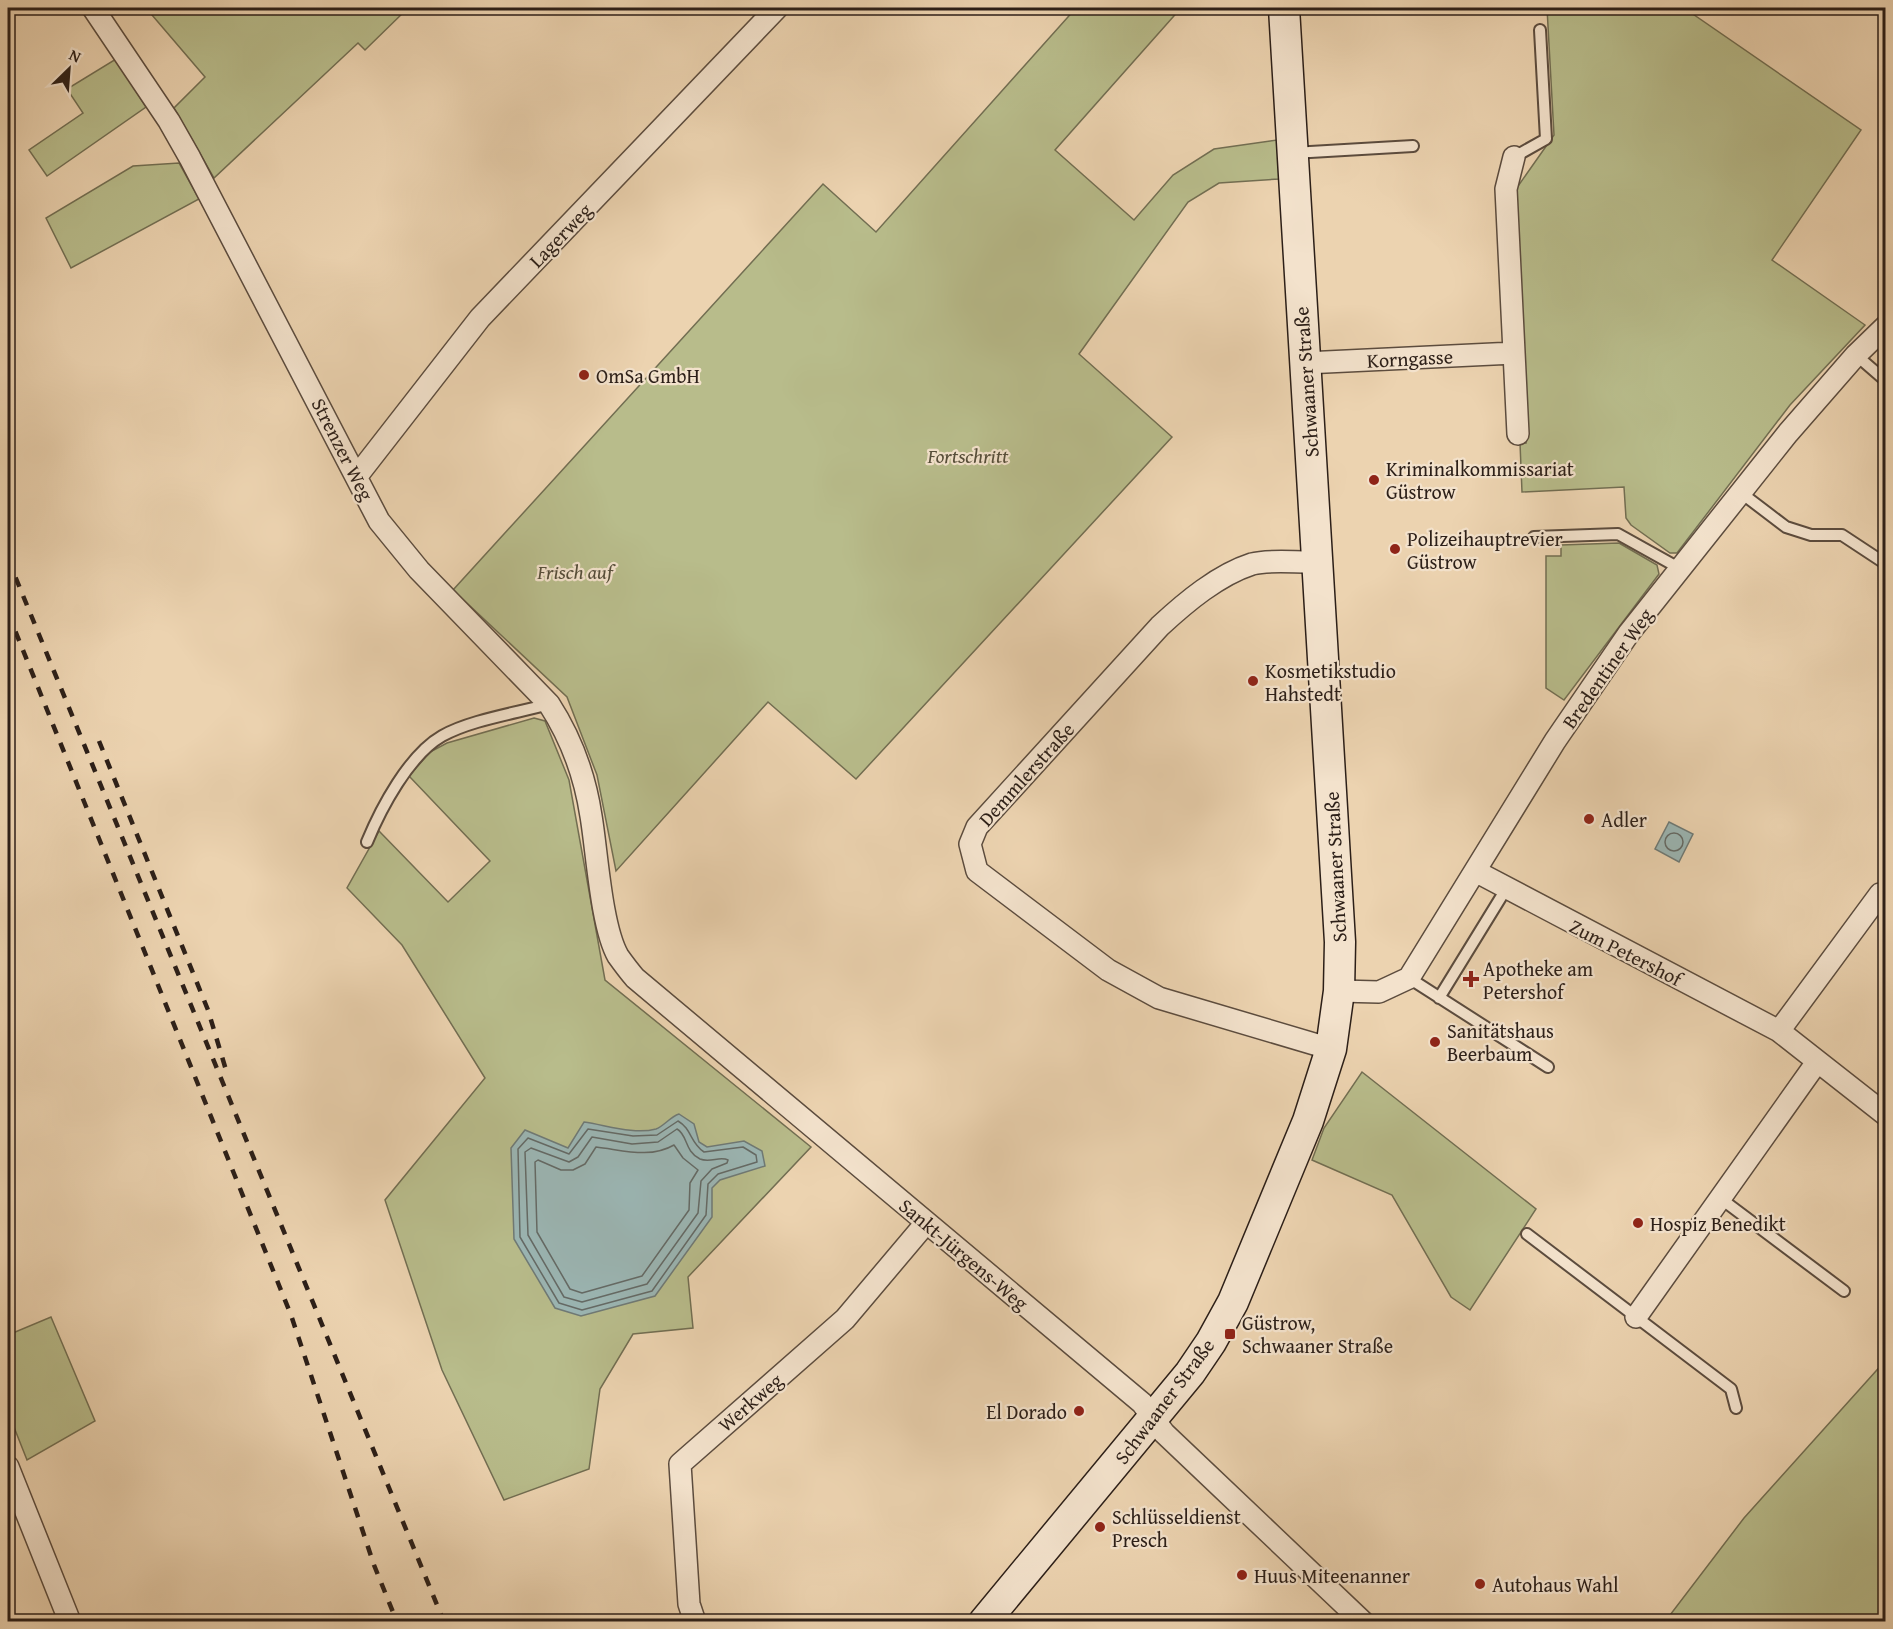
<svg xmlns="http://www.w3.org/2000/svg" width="1893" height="1629" font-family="'Gentium Book Plus',serif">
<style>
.green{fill:#b8bc8b;stroke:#726e52;stroke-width:1.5}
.water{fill:#9bb6b4;stroke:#6f7a76;stroke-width:1.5}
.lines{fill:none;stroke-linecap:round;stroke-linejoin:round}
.shore{stroke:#646a66;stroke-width:1.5}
.lane-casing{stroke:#5c4c3e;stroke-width:14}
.street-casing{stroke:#5c4c3e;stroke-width:24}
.secondary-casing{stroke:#2c1f18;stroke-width:33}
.lane{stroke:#f3e2cc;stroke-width:10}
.street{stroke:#f3e2cc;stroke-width:21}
.secondary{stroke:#f3e2cc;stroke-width:30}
.rail{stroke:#2c1f18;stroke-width:4.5;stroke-dasharray:10 10;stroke-linecap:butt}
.poi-dot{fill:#8f2418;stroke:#f3e2cc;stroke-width:2}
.labels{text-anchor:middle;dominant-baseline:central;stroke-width:4.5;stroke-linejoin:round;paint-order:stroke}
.street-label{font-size:20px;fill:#2c1f18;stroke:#f3e2cc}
.poi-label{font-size:20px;fill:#2c1f18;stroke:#f3e2cc;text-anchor:start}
.park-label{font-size:20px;font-style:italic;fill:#564e3a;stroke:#f3e2cc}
</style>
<rect width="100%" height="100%" fill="#ecd3b0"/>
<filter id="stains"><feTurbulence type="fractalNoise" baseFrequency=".00333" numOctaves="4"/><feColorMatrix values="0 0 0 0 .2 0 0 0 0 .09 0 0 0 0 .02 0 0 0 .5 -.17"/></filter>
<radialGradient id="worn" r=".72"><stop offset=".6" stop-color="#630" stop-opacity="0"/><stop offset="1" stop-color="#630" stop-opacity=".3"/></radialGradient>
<path class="green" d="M146,8H408L365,50L358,43L214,178L174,108L205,77Z
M1076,8H1181L1055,150L1134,220L1173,175L1214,149L1277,140L1279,179L1219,183L1188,202L1079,354L1172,437L856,779L768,702L616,871L597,775L567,697L453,590L823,184L876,232Z
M1547,8H1684L1861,130L1772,260L1865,325L1790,405L1677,553H1670L1631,525L1626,518L1624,487L1522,492L1520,443H1526L1516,189L1554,135Z
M116,59L146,107L47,176L29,150L83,113L67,89Z
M179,163L199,199L71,268L46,218L133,166Z
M1619,543L1657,565L1659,574L1564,700L1546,688V556H1561V545Z
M534,718L545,721L569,780L605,980L811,1147L688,1277L693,1328L633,1334L600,1389L589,1469L504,1500L442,1370L385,1200L485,1078L402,945L347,888L379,831L448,902L490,861L409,776L430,752L447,743Z
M1362,1072L1536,1209L1470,1310L1451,1297L1392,1195L1312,1160L1324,1128Z
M51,1317L95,1421L27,1460L8,1412V1335Z
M1885,1361V1621L1667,1619L1744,1518Z"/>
<path class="water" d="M1669,822L1693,834L1679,862L1655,849Z
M679,1114L694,1124L699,1142L707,1147L744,1141L762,1151L765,1166L720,1180L712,1188V1217L655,1296L581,1316L555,1308L514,1239L511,1148L525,1130L568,1148L584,1122C606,1125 634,1135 656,1129C664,1126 670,1117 679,1114Z"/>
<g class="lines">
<path class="shore" d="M1665 842a9 9 0 1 1 18 0a9 9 0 1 1-18 0Z
M678,1121C692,1129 690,1143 704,1152L743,1147L756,1155L757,1162L718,1174L708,1184L706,1215L652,1291L582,1310L559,1303L520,1237L518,1149L528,1138L569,1154L588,1129L633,1136L657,1135Z
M677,1129C688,1135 684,1151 700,1159C710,1163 720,1156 728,1160L727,1163L712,1169L701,1181L698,1213L647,1284L582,1302L564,1297L528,1235L525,1152L531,1148L569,1162L578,1157L592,1137L632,1144L658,1142Z
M674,1145L683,1158L698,1170L690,1183L689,1210L642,1276L582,1293L570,1289L537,1232L535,1162L538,1160L561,1170H573L585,1164L596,1147C623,1150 650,1159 674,1145Z"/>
<defs>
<path id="lane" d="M1293,153L1413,146
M1514,157L1546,139L1540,30
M1856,355L1886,381
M1740,492L1786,527L1811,535H1842L1886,564
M1534,537L1618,534L1679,568
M367,842C381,808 409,755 442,736C470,720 517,713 549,704
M1409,978L1548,1067
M1439,998L1506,889
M1720,1198L1844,1291
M1527,1234L1731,1389L1736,1408"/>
<path id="street" d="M93,8L169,121L190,158L379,521L419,570L549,704C571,738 585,776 591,816C597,851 601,926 618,956C623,963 629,971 635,978L1142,1403L1164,1433L1363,1622
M1514,157L1506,189L1518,434
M1305,363L1514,353
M357,476L480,318L777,8
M1318,562C1298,563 1271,559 1252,564C1218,575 1186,602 1160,626L977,827L970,844L977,871L1108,970L1159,998L1331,1049
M1475,871L1779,1031L1886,1115
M1339,991L1379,992L1409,978L1555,741L1629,633L1788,433L1856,355L1886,326
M1779,1031L1880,894
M1636,1317L1817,1062
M8,1467L70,1622
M695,1622L689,1604L680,1464L845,1319L926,1223"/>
<path id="secondary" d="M984,1622L1190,1373L1211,1342L1233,1302L1308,1121L1331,1049L1339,991L1340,942L1284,8"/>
</defs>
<use href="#lane" class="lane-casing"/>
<use href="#street" class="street-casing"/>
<use href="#secondary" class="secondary-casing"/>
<use href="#lane" class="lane"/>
<use href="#street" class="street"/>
<use href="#secondary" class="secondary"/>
<path class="rail" d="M8,559L444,1622
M8,613L291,1315L374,1565L397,1622
M99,741L208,1010L226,1070"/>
</g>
<g class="poi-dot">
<circle cx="584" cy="375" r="6"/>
<circle cx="1374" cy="480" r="6"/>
<circle cx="1395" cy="549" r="6"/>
<circle cx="1253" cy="681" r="6"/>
<circle cx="1589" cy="819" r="6"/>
<path d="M1468 970h6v6h6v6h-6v6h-6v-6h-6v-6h6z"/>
<circle cx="1435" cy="1042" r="6"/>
<circle cx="1638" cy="1223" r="6"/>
<rect x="1224" y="1328" width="12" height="12" rx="3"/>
<circle cx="1079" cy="1411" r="6"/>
<circle cx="1100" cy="1527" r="6"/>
<circle cx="1242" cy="1575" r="6"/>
<circle cx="1480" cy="1584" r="6"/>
</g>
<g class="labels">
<g class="street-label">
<text transform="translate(560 235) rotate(-46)">Lagerweg</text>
<text transform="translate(1410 358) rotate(-3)">Korngasse</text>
<text transform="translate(1306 382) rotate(-94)">Schwaaner Straße</text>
<text transform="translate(343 449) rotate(63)">Strenzer Weg</text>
<text transform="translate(1607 668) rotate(-55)">Bredentiner Weg</text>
<text transform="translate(1026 774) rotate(-48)">Demmlerstraße</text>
<text transform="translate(1335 867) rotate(-93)">Schwaaner Straße</text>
<text transform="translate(1626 952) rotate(27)">Zum Petershof</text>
<text transform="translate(964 1254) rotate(40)">Sankt-Jürgens-Weg</text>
<text transform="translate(1164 1401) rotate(-53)">Schwaaner Straße</text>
<text transform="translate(750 1402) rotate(-41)">Werkweg</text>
</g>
<g class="poi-label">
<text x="596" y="375">OmSa GmbH</text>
<text x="1386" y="468">Kriminalkommissariat<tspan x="1386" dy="23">Güstrow</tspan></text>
<text x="1407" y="538">Polizeihauptrevier<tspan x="1407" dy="23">Güstrow</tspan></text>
<text x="1265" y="670">Kosmetikstudio<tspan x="1265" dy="23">Hahstedt</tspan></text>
<text x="1601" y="819">Adler</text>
<text x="1483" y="968">Apotheke am<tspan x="1483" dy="23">Petershof</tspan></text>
<text x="1447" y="1030">Sanitätshaus<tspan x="1447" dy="23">Beerbaum</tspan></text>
<text x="1650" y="1223">Hospiz Benedikt</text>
<text x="1242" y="1322">Güstrow,<tspan x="1242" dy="23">Schwaaner Straße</tspan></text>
<text x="1067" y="1411" text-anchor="end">El Dorado</text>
<text x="1112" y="1516">Schlüsseldienst<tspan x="1112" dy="23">Presch</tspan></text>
<text x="1254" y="1575">Huus Miteenanner</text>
<text x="1492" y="1584">Autohaus Wahl</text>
</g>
<g class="park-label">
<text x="968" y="455">Fortschritt</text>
<text x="575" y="571">Frisch auf</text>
</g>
</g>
<rect width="1893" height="1629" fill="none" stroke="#ecd3b0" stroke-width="30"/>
<rect x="9" y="9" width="1875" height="1611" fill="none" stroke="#2c1f18" stroke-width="3"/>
<rect x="15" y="15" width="1863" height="1599" fill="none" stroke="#2c1f18" stroke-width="1.5"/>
<g transform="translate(69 69) rotate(25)" stroke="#f3e2cc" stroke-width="4.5" paint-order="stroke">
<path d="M0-4.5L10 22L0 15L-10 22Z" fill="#2c1f18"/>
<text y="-9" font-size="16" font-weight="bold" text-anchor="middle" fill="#2c1f18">N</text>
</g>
<rect width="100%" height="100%" filter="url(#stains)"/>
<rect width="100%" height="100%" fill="url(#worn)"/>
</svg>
